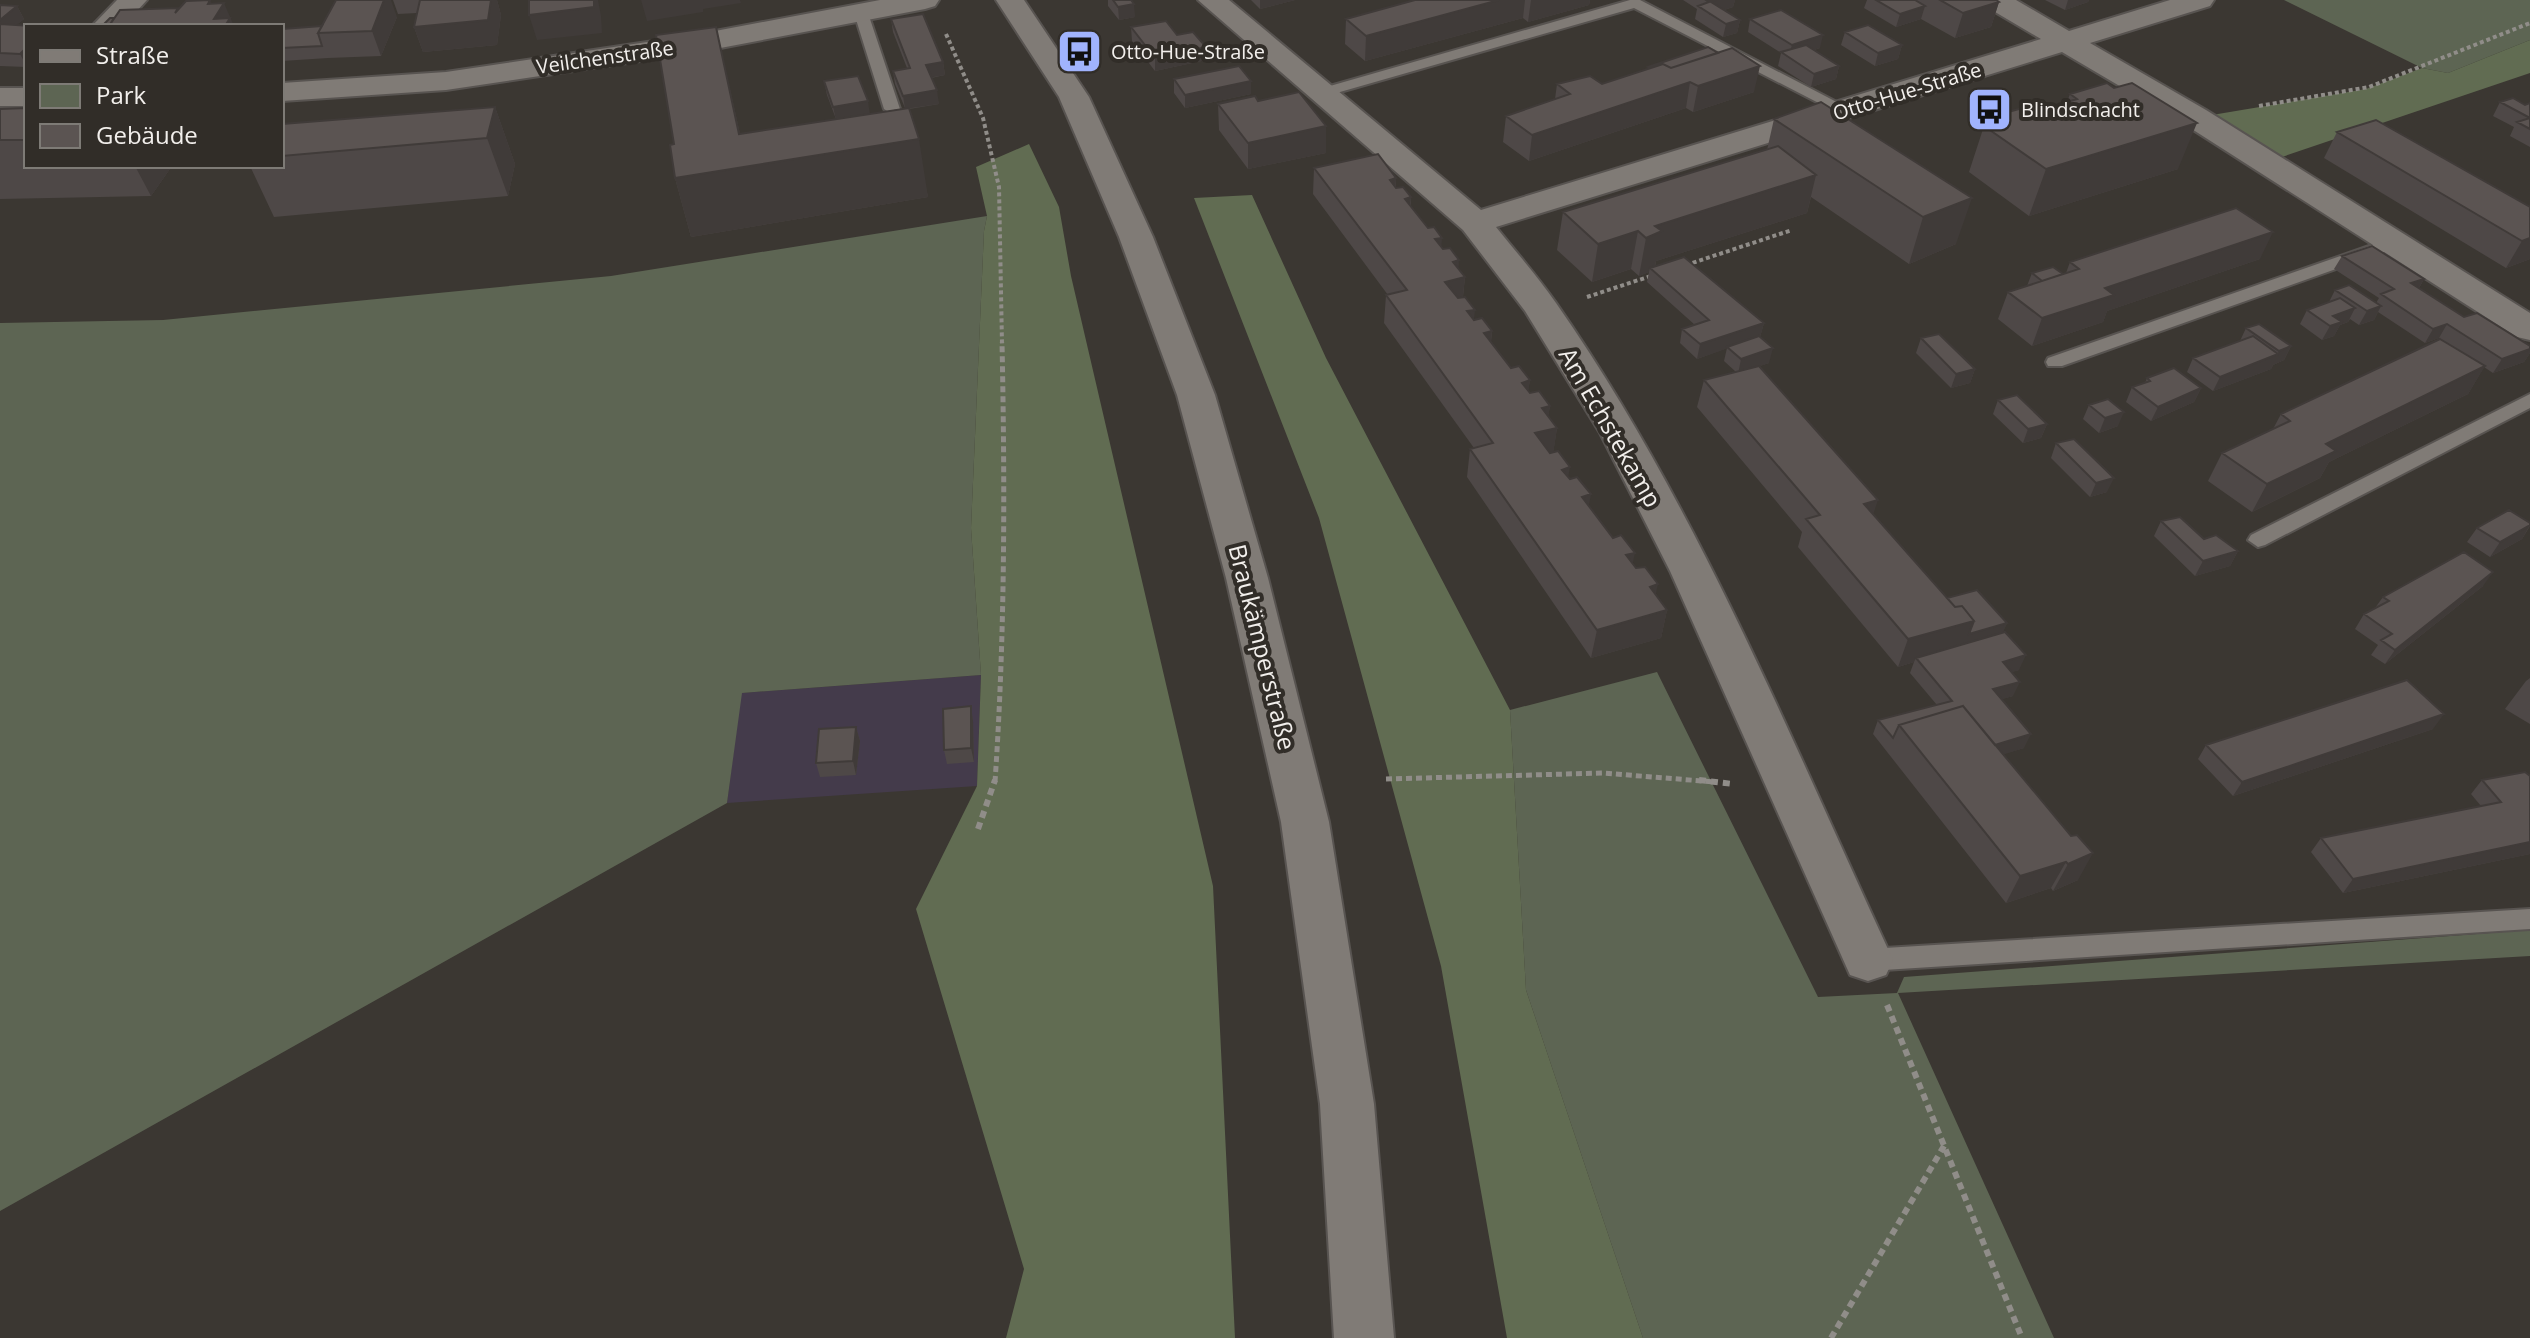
<svg xmlns="http://www.w3.org/2000/svg" width="2530" height="1338" font-family="'Open Sans',sans-serif">
<style>
.industrial{fill:#443b4b}
.green{fill:#5d6553}
.forest{fill:#616c52}
.lines{fill:none;stroke-linecap:round;stroke-linejoin:round}
.service-casing{stroke:#585451;stroke-width:4}
.minor-casing{stroke:#585451;stroke-width:4}
.tertiary-casing{stroke:#585451;stroke-width:4}
.path-far2{stroke:#908d89;stroke-width:4;stroke-dasharray:4 3;stroke-linecap:butt}
.path-far1{stroke:#908d89;stroke-width:5;stroke-dasharray:6 4;stroke-linecap:butt}
.path{stroke:#908d89;stroke-width:6;stroke-dasharray:7 5;stroke-linecap:butt}
.service{fill:#807b76;fill-rule:evenodd}
.minor{fill:#807b76;fill-rule:evenodd}
.tertiary{fill:#807b76;fill-rule:evenodd}
.wall{fill:#4e4847}
.shaded-wall{fill:#403b39}
.building{fill:#5b5452;stroke:#403b39;stroke-width:2}
.labels{text-anchor:middle;dominant-baseline:central;stroke-width:8;stroke-linejoin:round;paint-order:stroke}
.far-poi-label{font-size:20px;fill:#f2efec;stroke:#312d28;text-anchor:start}
.far-street-label{font-size:20px;fill:#f2efec;stroke:#312d28}
.street-label{font-size:24px;fill:#f2efec;stroke:#312d28}
</style>
<rect width="100%" height="100%" fill="#3b3732"/>
<path class="industrial" d="M981,675L977,786L727,803L741,693Z"/>
<path class="green" d="M2284,0H2530V40L2448,73L2422,68Z
M987,216L984,231L971,528L981,675L742,693L727,803L0,1211V323L163,320L611,276Z
M1657,672L1818,997L1897,993L1904,977L2530,930V956L1898,993L2054,1338H1643L1526,990L1510,710Z"/>
<path class="forest" d="M2530,40V73L2276,159L2206,116L2366,89L2422,68L2448,73Z
M1029,144L1059,207L1071,276L1213,886L1235,1338H1006L1024,1269L916,909L977,786L981,675L971,528L984,231L987,216L976,167Z
M1252,195L1326,358L1510,710L1526,990L1643,1338H1507L1441,966L1319,518L1194,198Z"/>
<g class="lines">
<defs>
<path id="service" d="M1630,0H1640L1852,110L1850,113H1838L1634,8L1326,96L1321,98L1313,93L1316,90Z
M861,9L868,13L900,109L898,112L892,114L884,109L854,13Z
M2392,238L2401,243L2398,247L2062,366H2048L2046,362L2048,358Z
M2530,394V408L2265,545L2258,547L2248,540L2251,535Z
M2530,909V929L1868,971L1859,968L1855,960L1859,952L1868,949Z"/>
<path id="minor" d="M117,0H147L123,26H92Z
M880,0H939L935,6L925,9L694,53L446,90L282,101V83L446,72L694,35Z
M1198,0H1229L1481,210L2041,39L1985,6L1981,0H2016L2069,31L2170,0H2214L2210,6L2090,43L2206,110L2530,313V340L2517,337L2184,124L2062,52L1496,227C1516,252 1538,277 1556,303C1697,505 1790,738 1893,960L1886,975L1868,981L1850,975L1670,571L1600,433L1525,311L1463,230Z
M0,88H26V106H0Z"/>
<path id="tertiary" d="M996,0H1024L1089,97L1153,237L1215,395L1268,578L1329,822L1374,1104L1394,1338H1334L1320,1104L1281,822L1226,578L1177,395L1119,237L1059,97Z"/>
</defs>
<use href="#service" class="service-casing"/>
<use href="#minor" class="minor-casing"/>
<use href="#tertiary" class="tertiary-casing"/>
<path class="path-far2" d="M946,34L983,118L999,187L1002,344
M2259,106L2369,87L2530,23
M1686,265L1792,230
M1587,297L1654,275"/>
<path class="path-far1" d="M1386,779L1603,773L1715,782
M995,782C1005,635 1005,489 1002,342"/>
<path class="path" d="M1699,780L1733,784
M978,829L995,780
M1887,1005L2022,1338
M1831,1338L1944,1146"/>
<use href="#service" class="service"/>
<use href="#minor" class="minor"/>
<use href="#tertiary" class="tertiary"/>
</g>
<path class="wall" d="M393,0H497L501,15L497,45L423,52L414,27L417,13L398,14Z
M1108,0H1131L1135,17L1119,20L1108,6Z
M1251,0H1295L1260,9Z
M1415,0H1590L1589,5L1528,22L1523,18L1365,61L1345,44L1346,19Z
M1683,0H1735L1733,7L1724,10L1740,20L1737,33L1723,37L1695,19L1697,9Z
M1867,0H1996L1999,2L1991,27L1955,38L1921,19L1896,27L1864,8Z
M2045,0H2089L2088,2L2065,10Z
M0,5L17,6L24,19L16,25L26,26V67L0,66Z
M397,17L381,56L328,58L282,61V29L322,26Z
M891,19L943,62L945,75L931,78L939,104L909,109L928,197L691,237L675,178L674,144L716,27L740,134L836,119L827,95L824,81L870,114L905,108L895,84L893,71L907,68L893,32Z
M1750,19L1820,48L1814,50L1839,66L1836,79L1811,87L1778,66L1781,53L1748,32Z
M1131,27L1206,47V60L1155,71L1132,41Z
M1845,32L1902,45L1898,59L1875,66L1841,45Z
M1648,67L1754,92L1693,112L1686,108L1529,161L1503,142L1506,116L1555,99L1557,84H1602L1648,69Z
M1174,79L1251,94L1185,108L1174,93Z
M2070,94L2178,169L2029,216L1969,172L1984,126L1991,124L1994,116L2041,109L2067,102Z
M1258,101L1326,126V153L1248,169L1219,130L1218,104Z
M1821,102L1956,244L1909,264L1811,197L1807,213L1656,261L1655,267L1764,323L1760,337L1769,363L1756,367L1873,514L1947,598L2007,623L2002,633L2019,670L2011,672L2013,696L2001,699L2024,748L2003,754L2078,880L2053,891L2051,888L2006,903L1873,734L1878,720L1937,705L1910,673L1914,662L1898,667L1798,547L1802,532L1697,407L1704,380L1736,372L1724,361L1727,348L1697,359L1680,343L1682,329L1695,325L1647,282L1649,272L1639,276L1631,269L1592,282L1557,250L1563,212L1767,150L1774,119Z
M2500,102L2525,105L2530,103V147L2510,136L2514,127L2493,116Z
M495,107L515,164L508,196L274,217L250,166H282V124Z
M26,108V166H172L151,196L0,199V109Z
M2337,132L2530,207V259L2506,268L2324,158Z
M1314,168L1396,178V188L1411,197V207L1465,277L1463,297L1474,319L1492,331L1491,342L1511,368L1530,380L1528,390L1530,393L1550,406L1548,416L1557,428L1553,453L1568,478L1667,610L1661,638L1591,658L1467,477L1470,449L1474,448L1384,323L1386,295H1388L1313,194Z
M2342,256L2424,279L2419,288L2464,317L2530,346V353L2524,362L2493,373L2484,367L2468,394L2329,462L2320,478L2252,512L2208,481L2222,453L2273,429L2281,414L2458,350L2439,338L2425,343L2378,312L2374,320L2359,325L2350,319L2348,322L2340,325L2334,336L2322,340L2300,324L2307,310L2329,302L2335,290L2376,303L2379,298L2334,269Z
M2260,259L2107,311L2103,322L2032,346L1998,319L2008,292L2027,286L2032,273H2066L2070,262Z
M2246,328L2291,346L2284,360L2273,365L2271,369L2213,391L2187,372L2193,358L2240,341Z
M1921,338L1975,369L1970,383L1951,388L1916,353Z
M2147,378L2201,388L2194,402L2151,421L2126,402L2132,387L2145,383Z
M1998,400L2047,424L2041,438L2023,443L1993,414Z
M2089,405L2118,426L2099,433L2083,419Z
M2056,443L2107,492L2090,497L2051,458Z
M2161,521L2204,539L2238,551L2230,566L2195,576L2154,536Z
M2530,523V526L2522,539L2490,557L2467,542L2477,528Z
M2483,586L2385,664L2371,655L2378,645L2355,629L2364,614L2375,608L2383,597Z
M2530,678V724L2505,709L2526,681Z
M971,706L973,721L974,762L947,764L944,750Z
M856,727L860,741L856,775L820,777L816,763Z
M2433,729L2233,796L2198,759L2206,745Z
M2530,776V854L2343,893L2311,852L2321,838L2481,806L2471,794L2482,780Z"/>
<path class="shaded-wall" d="M210,0L217,14L224,3L234,26H218L208,4Z
M384,0H391L397,17L381,56L372,31Z
M491,0H497L501,15L497,45L423,52L414,27Z
M594,0H598L601,16L602,33L537,40L529,15Z
M641,0H740L741,3L703,9V12L647,21Z
M1260,0H1295L1260,9Z
M1499,0H1525L1523,18L1365,61L1366,36Z
M1531,0H1590L1589,5L1528,22Z
M1716,0H1735L1733,7L1709,15L1711,2Z
M2068,0H2089L2088,2L2065,10Z
M1999,2L1991,27L1955,38L1963,13Z
M1134,4L1135,17L1119,20L1118,7Z
M17,6L24,19L2,37L0,32V20Z
M1925,6L1921,19L1896,27L1900,14Z
M1740,20L1737,33L1723,37L1726,24Z
M716,27L747,167L919,139L928,197L691,237L675,178L739,134Z
M1823,35L1820,48L1788,58L1792,45Z
M1902,45L1898,59L1875,66L1878,53Z
M1206,47V60L1155,71V58Z
M26,48V65L20,54Z
M943,62L945,75L928,78L926,65Z
M1760,66L1754,92L1693,112L1698,86Z
M1839,66L1836,79L1811,87L1814,74Z
M1251,81V94L1185,108V95Z
M1690,82L1686,108L1529,161L1532,135Z
M937,90L939,104L905,109L903,96Z
M868,101L870,115L836,120L833,107Z
M495,107L515,164L508,196L487,138Z
M2197,123L2178,169L2029,216L2046,169Z
M1326,126V153L1248,169V143Z
M135,166H172L151,196Z
M1816,175L1807,213L1656,261L1654,269L1650,268L1649,272L1639,276L1646,238L1655,226Z
M1396,178L1395,205L1390,180Z
M1411,197L1409,224L1405,199Z
M1972,198L1956,244L1909,264L1923,217Z
M1638,231L1631,269L1592,282L1598,244Z
M2273,232L2260,259L2107,311L2103,322L2032,346L2042,318L2105,288Z
M1442,238L1440,265L1435,239Z
M2530,238V259L2506,268L2522,241Z
M1459,260L1458,279L1465,277L1462,304L1445,282L1453,262Z
M2424,279L2416,293L2411,283Z
M2381,306L2374,320L2359,325L2367,311Z
M2355,308L2348,322L2340,325L2334,336L2322,340L2330,326L2333,316Z
M1475,310L1472,337L1467,311Z
M1764,323L1760,337L1697,359L1700,344Z
M2447,324L2439,338L2425,343L2433,329Z
M1492,331L1489,358L1484,333Z
M2291,346L2284,360L2273,365L2271,369L2213,391L2220,377L2277,355L2279,351Z
M1773,348L1769,363L1738,374L1741,359Z
M2530,349V353L2524,362L2493,373L2502,359Z
M2485,366L2468,394L2329,462L2320,478L2252,512L2267,484L2326,444Z
M1975,369L1970,383L1951,388L1956,374Z
M1530,380L1526,408L1522,383Z
M2201,388L2194,402L2151,421L2158,407Z
M1550,406L1546,430L1557,428L1553,455L1531,461L1535,433L1542,408Z
M2124,412L2118,426L2099,433L2105,418Z
M2047,424L2041,438L2023,443L2028,429Z
M1570,467L1565,495L1562,470Z
M2114,478L2107,492L2090,497L2096,483Z
M1591,494L1586,522L1582,497Z
M1878,500L1869,527L1864,504Z
M2530,525L2522,539L2490,557L2500,542Z
M2238,551L2230,566L2195,576L2203,561Z
M1635,553L1629,581L1626,555Z
M2493,572L2483,586L2385,664L2395,650Z
M1658,584L1652,612L1650,587Z
M1667,610L1661,638L1591,658L1597,630Z
M1974,621L2007,623L2001,637L1916,658L1914,662L1898,667L1908,639Z
M2026,655L2019,670L1996,677L2003,662Z
M2020,682L2013,696L1986,704L1993,689Z
M971,706L973,721L974,762L971,748Z
M2444,714L2433,729L2233,796L2242,782Z
M856,727L860,741L856,775L853,761Z
M2031,734L2024,748L1977,763L1983,749Z
M2530,842V854L2343,893L2353,879Z
M2093,853L2078,880L2053,891L2068,864Z
M2066,862L2051,888L2006,903L2020,876Z"/>
<path class="building" d="M210,0L208,4L224,3L214,19L230,18L225,26H109L120,10L178,8L175,13L186,1Z
M336,0H384L372,31L318,33Z
M420,0H491L488,20L414,27Z
M529,0H594V7L529,15Z
M1113,0H1131L1134,4L1118,7Z
M1415,0H1499L1366,36L1346,19Z
M1706,0H1716L1711,2L1740,20L1726,24L1698,6L1709,2Z
M1876,0H1915L1925,6L1900,14Z
M1940,0H1996L1999,2L1963,13Z
M0,5L17,6L0,20Z
M1781,10L1823,35L1792,45L1750,19Z
M923,14L943,62L926,65L937,90L903,96L893,71L910,68L891,19Z
M110,18H114L109,26H102Z
M1166,21L1177,35L1193,32L1206,47L1155,58L1131,27Z
M0,24L32,26H26V48L20,54L0,53Z
M1868,25L1902,45L1878,53L1845,32Z
M322,26L318,33L322,46L282,48V29Z
M716,27L739,134L909,108L919,139L675,178L670,145L674,144L656,35Z
M1806,45L1839,66L1814,74L1781,52Z
M1708,47L1718,53L1671,68L1663,64L1650,68L1648,67Z
M1732,48L1760,66L1698,86L1690,82L1532,135L1506,116L1570,94L1557,84L1590,76L1602,84L1663,64L1671,68Z
M1239,66L1251,81L1185,95L1174,79Z
M858,76L868,101L833,107L824,81Z
M2107,83L2114,88L2132,83L2197,123L2046,169L1984,126L2002,121L1994,116L2033,105L2041,109L2060,104L2077,99L2070,94Z
M1299,92L1326,126L1248,143L1218,104L1255,96L1258,101Z
M2513,98L2525,105L2530,103V118L2500,102Z
M1821,102L1972,198L1923,217L1774,119Z
M495,107L487,138L282,156V124Z
M26,108V140H0V109Z
M2530,118V129L2517,122Z
M2376,120L2530,207V238L2522,241L2337,132Z
M1778,146L1816,175L1655,226L1662,231L1646,238L1638,231L1598,244L1563,212Z
M1378,154L1396,178L1390,180L1396,188L1403,187L1411,197L1405,199L1428,228L1434,227L1442,238L1435,239L1443,249L1450,248L1459,260L1453,262L1465,277L1445,282L1458,298L1465,297L1475,310L1467,311L1474,320L1482,318L1492,331L1484,333L1511,368L1519,366L1530,380L1522,383L1530,393L1539,391L1550,406L1542,408L1557,428L1535,433L1550,453L1558,451L1570,467L1562,470L1570,479L1577,477L1591,494L1582,497L1613,538L1621,535L1635,553L1626,555L1636,568L1645,567L1658,584L1650,587L1667,610L1597,630L1470,449L1493,443L1386,295L1407,290L1314,168Z
M2236,208L2273,232L2105,288L2114,295L2042,318L2008,292L2079,269L2070,262Z
M2372,246L2424,279L2411,283L2464,317L2477,313L2530,346V349L2502,359L2447,324L2433,329L2381,294L2394,289L2342,256Z
M1684,257L1764,323L1700,344L1682,329L1709,320L1650,268Z
M2053,267L2063,274L2042,281L2032,273Z
M2349,285L2381,306L2367,311L2335,290Z
M2340,298L2355,308L2333,316L2342,322L2330,326L2307,310Z
M2259,324L2291,346L2279,351L2246,328Z
M1939,334L1975,369L1956,374L1921,338Z
M1759,336L1773,348L1741,359L1727,347Z
M2253,336L2278,354L2220,377L2193,358Z
M2440,339L2485,366L2326,444L2336,451L2267,484L2222,453L2290,421L2281,414Z
M1759,366L1878,500L1864,504L1955,607L1962,606L1974,621L1908,639L1806,519L1820,515L1704,380Z
M2174,368L2201,388L2158,407L2132,387L2150,381L2147,378Z
M2017,395L2047,424L2028,429L1998,400Z
M2108,399L2124,412L2105,418L2089,405Z
M2074,439L2114,478L2096,483L2056,443Z
M2509,510L2530,523V525L2500,542L2477,528Z
M2180,517L2204,539L2216,535L2238,551L2203,561L2161,521Z
M2464,552L2493,572L2395,650L2381,640L2392,634L2364,614L2389,601L2383,597Z
M1977,590L2007,623L1969,634L1974,621L1962,606L1955,607L1947,598Z
M2005,632L2026,655L2003,662L2020,682L1993,689L2031,734L1995,745L1963,706L1899,725L1893,738L1878,720L1952,701L1916,658Z
M2407,680L2444,714L2242,782L2206,745Z
M971,706V748L944,750L943,709Z
M1963,706L2071,836L2077,835L2093,853L2068,864L2066,862L2020,876L1899,725Z
M856,727L853,761L816,763L819,729Z
M2525,772L2530,776V842L2353,879L2321,838L2501,802L2482,780Z"/>
<defs>
<symbol id="bus-square" viewBox="-11 -11 22 22"><rect x="-9" y="-9" width="18" height="18" rx="4" fill="#a0b3fd" stroke="#312d28"/><path d="M-5-6H5V4H4V6H2V4H-2V6H-4V4H-5ZM-3.5-4V0h7V-4ZM-3.5 1.2v1.5H-2V1.2ZM2 1.2v1.5H3.5V1.2Z" fill="#111"/></symbol>
</defs>
<g fill-rule="evenodd">
<use href="#bus-square" x="1054" y="26" width="51" height="51"/>
<use href="#bus-square" x="1964" y="84" width="51" height="51"/>
</g>
<g class="labels">
<g class="far-poi-label">
<text x="1111" y="51">Otto-Hue-Straße</text>
<text x="2021" y="109">Blindschacht</text>
</g>
<g class="far-street-label">
<text transform="translate(605 57) rotate(-8)">Veilchenstraße</text>
<text transform="translate(1907 91) rotate(-17)">Otto-Hue-Straße</text>
</g>
<g class="street-label">
<text transform="translate(1611 427) rotate(60)">Am Echstekamp</text>
<text transform="translate(1263 647) rotate(76)">Braukämperstraße</text>
</g>
</g>
<rect x="24" y="24" width="260" height="144" fill="#312d28" stroke="#7e7b76" stroke-width="2"/>
<rect x="40" y="50" width="40" height="12" fill="#807b76" stroke="#7e7b76" stroke-width="2"/>
<text x="96" y="64" font-size="24" fill="#f2efec">Straße</text>
<rect x="40" y="84" width="40" height="24" fill="#5d6553" stroke="#7e7b76" stroke-width="2"/>
<text x="96" y="104" font-size="24" fill="#f2efec">Park</text>
<rect x="40" y="124" width="40" height="24" fill="#5b5452" stroke="#7e7b76" stroke-width="2"/>
<text x="96" y="144" font-size="24" fill="#f2efec">Gebäude</text>
</svg>
